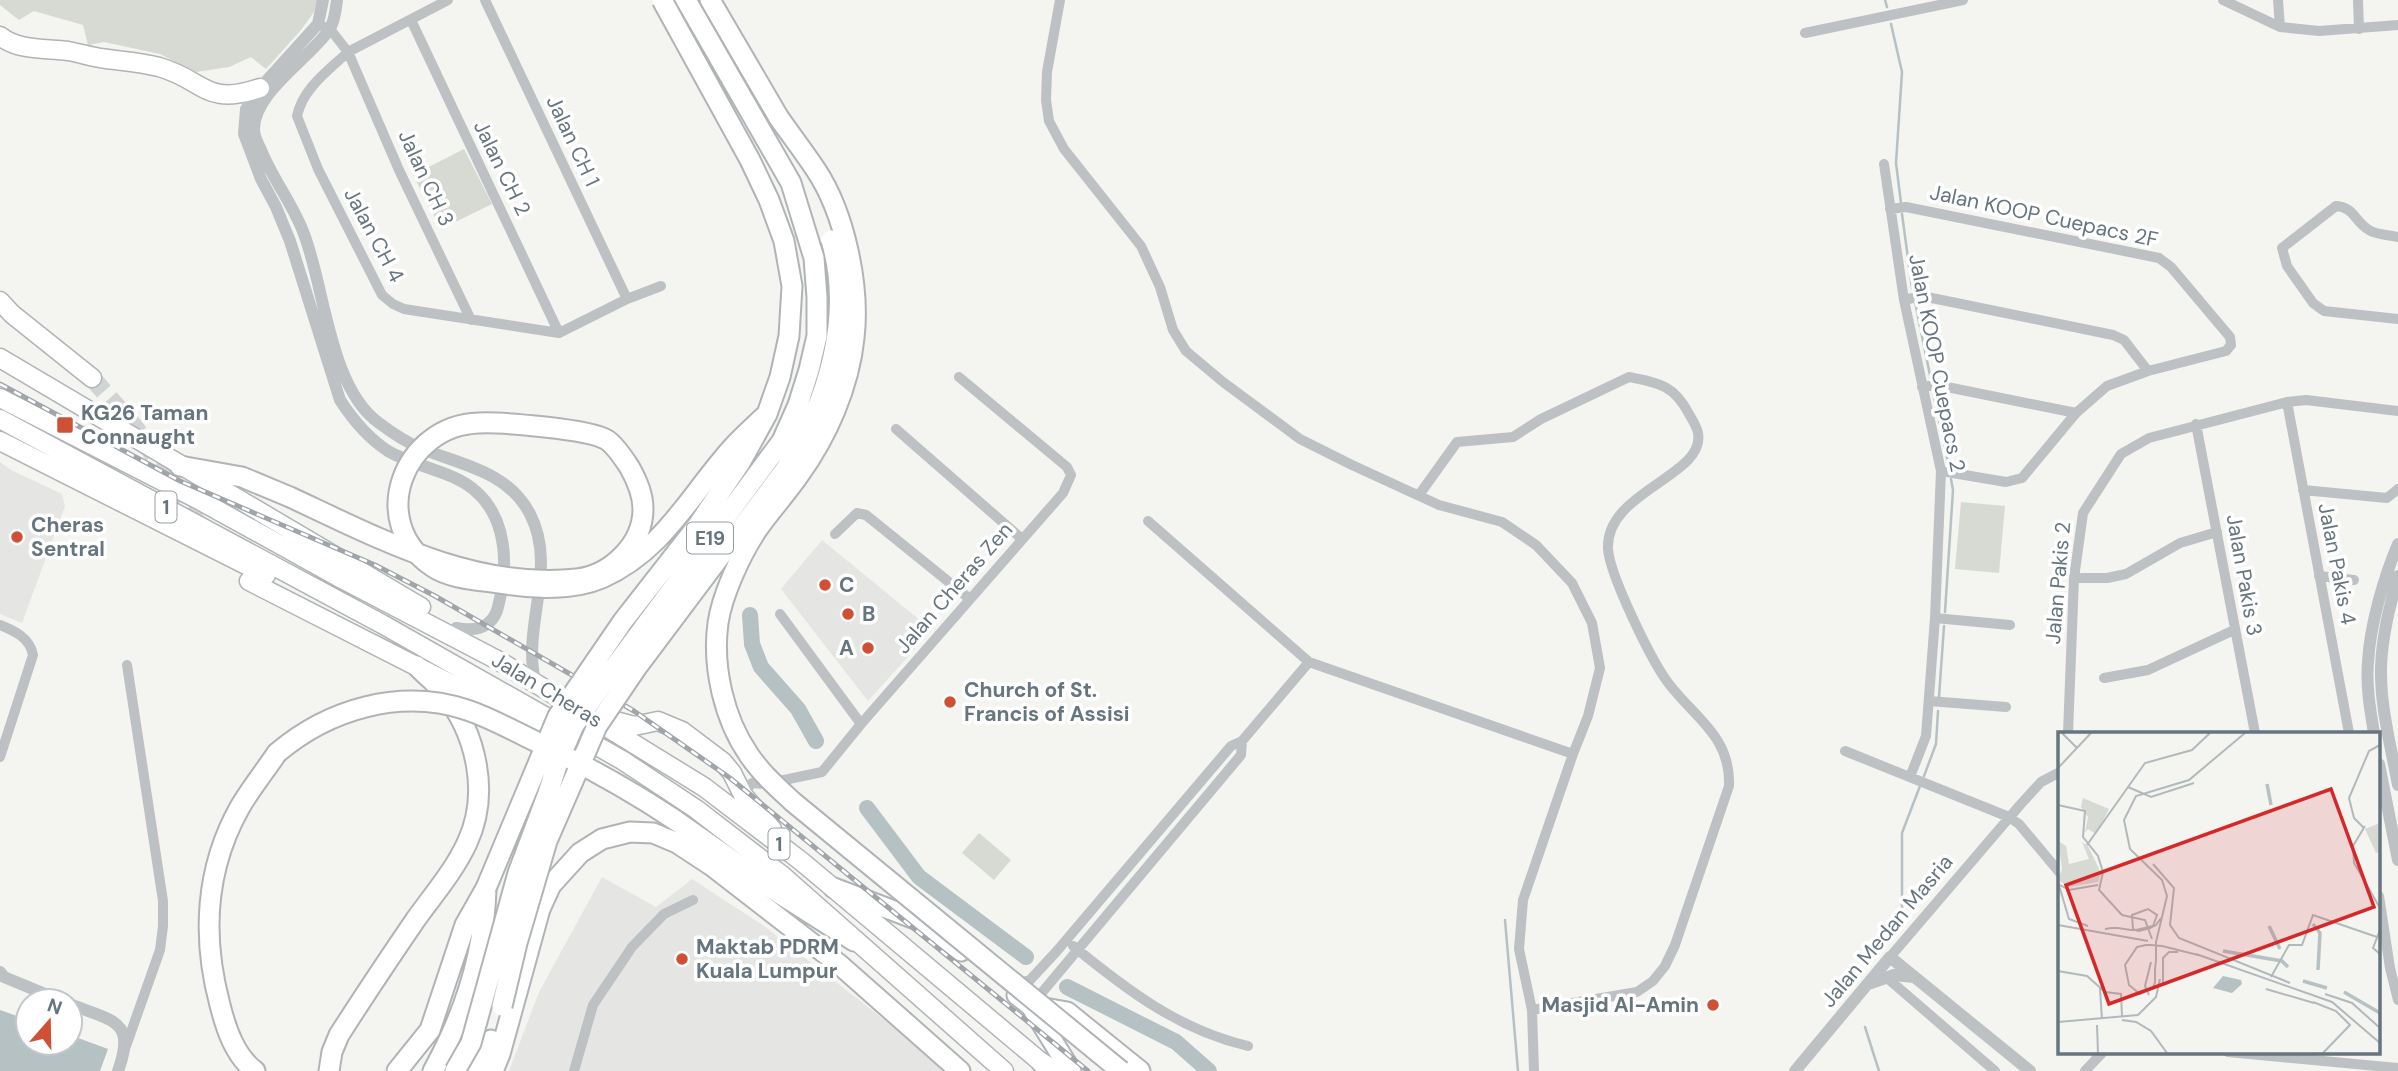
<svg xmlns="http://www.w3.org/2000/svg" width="2398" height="1071" font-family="'DM Sans',sans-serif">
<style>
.built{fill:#e5e5e4}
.green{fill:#d6dad2}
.water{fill:#b5c1c3}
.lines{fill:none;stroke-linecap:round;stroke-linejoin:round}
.stream{stroke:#b5c1c3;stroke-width:2.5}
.river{stroke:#b5c1c3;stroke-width:16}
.trunk-tunnel{stroke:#d0d4d4;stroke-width:18;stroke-dasharray:18 9;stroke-linecap:butt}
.trunk-casing{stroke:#b0b4b6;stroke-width:21}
.motorway-casing{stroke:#b0b4b6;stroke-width:23}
.minor{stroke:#bdc1c4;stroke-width:10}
.tertiary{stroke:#bdc1c4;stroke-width:12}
.trunk{stroke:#fff;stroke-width:18}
.motorway{stroke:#fff;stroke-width:19}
.rail-casing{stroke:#9fa5a9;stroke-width:5}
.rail{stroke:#fff;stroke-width:2.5;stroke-dasharray:8;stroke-linecap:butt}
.motorway-bridge-casing{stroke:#b0b4b6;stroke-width:23;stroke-linecap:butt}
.motorway-bridge{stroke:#fff;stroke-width:19}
.poi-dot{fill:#cf5035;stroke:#fff;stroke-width:2.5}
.labels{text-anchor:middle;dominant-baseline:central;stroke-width:7;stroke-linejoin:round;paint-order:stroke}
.shield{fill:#fff;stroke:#949ea5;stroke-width:2}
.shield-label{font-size:19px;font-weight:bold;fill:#66757e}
.street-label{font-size:21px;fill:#66757e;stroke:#fff}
.poi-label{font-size:21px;font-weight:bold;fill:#66757e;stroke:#fff;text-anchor:start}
.inset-river{fill:none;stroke:#b5c1c3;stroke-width:3.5}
.inset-road{fill:none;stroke:#b2b9bc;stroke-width:2}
.view{fill:#d62828;fill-opacity:0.15;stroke:#d62828;stroke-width:3.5}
.inset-edge{fill:none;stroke:#66757e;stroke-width:3.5}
</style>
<rect width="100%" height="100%" fill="#f4f4f1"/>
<path class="built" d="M0,462L11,470L62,494L65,506L22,623L0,614Z
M822,540L932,630L868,701L781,589Z
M602,877L656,907L692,879L764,926L950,1071H509L539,992Z"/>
<path class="green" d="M0,0H320L319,5L301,30L266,69L251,57L229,67L196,72L160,54L104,42L88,45L83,25L34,11L19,20L0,5Z
M464,149L492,204L441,229L413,175Z
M1961,502L2005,506L1999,573L1955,569Z
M979,833L1011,860L994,880L962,853Z"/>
<path class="water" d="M0,1010L28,1020V1043H70V1035L108,1049L100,1071H0Z"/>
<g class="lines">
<path class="stream" d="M1885,0L1887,7
M1891,24L1902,72L1896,163L1901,203
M1902,214L1912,288
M1915,302L1931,380
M1933,392L1949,467
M1945,612L1953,490L1951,479
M1939,697L1944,626
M1924,776L1936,744L1938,711
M1505,920L1518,1071
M1870,955L1898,925L1902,915V833L1920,786
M1865,1027L1879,1071"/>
<path class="river" d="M750,615L752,644L761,667L798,709L816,741
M867,808L919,877L1026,957
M1067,987L1176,1042L1209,1071"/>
<path class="trunk-tunnel" d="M92,378L135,427L202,530"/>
<defs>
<path id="trunk" d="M0,36C19,51 45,48 68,51C79,53 89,56 100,58C120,61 139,62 159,67C205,80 205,107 260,88
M0,301L12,314L92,378
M0,358L421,607
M0,398L201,501L342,579L501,662L704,787L801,861L1042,1063
M0,419L382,624L622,760L696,809L783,876L1004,1071
M0,441L266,575
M249,581L520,719L560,736
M604,718L634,726L658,721L682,731L723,762L732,773L743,795L772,829"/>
<path id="motorway" d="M710,0L779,118
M180,466L242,477L290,497
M675,820L780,894L854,941
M834,888L923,922L961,951
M1017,995L1031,1006L1071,1071
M1039,1007L1067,1012L1140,1071
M1042,1063L1055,1071
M255,1071C235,1056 226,1029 220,1005C202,938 205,869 240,807C251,788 265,771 277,753
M329,1071L332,1052L339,1035C364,996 390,957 416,919C434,894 454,871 467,843C490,794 477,734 443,692C436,683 425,675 417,666
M397,1071L430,1030L465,925L486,888
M433,1071C464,1015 484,954 486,890
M478,1071L491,1040
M493,1071L500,1054L540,909L551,885L580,853L602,839L630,832L653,833L677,843L712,866L840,965L960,1071"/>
</defs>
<use href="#trunk" class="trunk-casing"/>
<use href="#motorway" class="motorway-casing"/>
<path class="minor" d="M485,0L627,299
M1060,0L1047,72L1046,100L1049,121L1064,149L1141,246L1160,287L1173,330L1186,351L1223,382L1300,439L1352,465L1439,505L1502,522L1536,545L1572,583L1592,623L1600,668L1588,716L1573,754L1523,900L1519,949L1532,1010L1534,1071
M2223,0L2280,27L2319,31L2398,25
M2278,0L2280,27
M2358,0L2359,29
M411,20L559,333
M324,27L330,29L348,52L448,0
M1805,33L1963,0
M1884,164L1904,300L1941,471L1935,618L1926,736L1910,777
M1890,209L1906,207L2159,258L2171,267L2230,337L2231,345L2226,351L2148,371L2107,386L2076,413L2022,478L2006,482L1941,471
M2398,237C2389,235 2377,235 2369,230C2355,222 2354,207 2336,206L2282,248L2287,266L2313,303L2324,311L2398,319
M1904,300L1922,296L2113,335L2124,340L2148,371
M471,320L399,170L348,52C328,71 303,88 297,116L318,169L382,295L393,304L404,309L559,333L627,299L661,286
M1922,387L1937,385L2076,413
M2287,402L2349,733
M2196,424L2255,733
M896,429L1022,539
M2303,490L2387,498L2398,489
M1419,495L1457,442L1513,437L1541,419L1629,377C1659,383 1674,385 1689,414C1692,419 1697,427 1698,433C1706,476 1605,491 1608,549C1610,576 1652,662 1669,684C1696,719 1731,737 1729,786L1675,945L1665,966L1653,981L1637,992L1532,1010
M1148,521L1309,662L1573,754
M835,534L857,513L866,515L970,599
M2319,576L2354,580
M2074,578H2107L2126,574L2180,543L2217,532
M780,614L861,724
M1935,618L2010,625
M0,625C15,631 30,638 33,655L0,757
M2104,678L2148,670L2234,630
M1929,701L2006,707
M2068,733L2074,578L2083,513L2121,454L2149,438L2287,402L2306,400L2398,411
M1845,751L2009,817L2019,824L2060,873
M748,800L747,789L752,783L765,784L822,772L861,724L1063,493L1071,475L1067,467L959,377
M2379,896L2390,968L2398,1000
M1073,946C1127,990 1179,1030 1248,1046
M1890,957L2020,805L2041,782L2060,772
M1886,977L1995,1071
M1013,984L1030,980L1056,952L1231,746L1242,741L1309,662
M1034,1002L1241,755L1242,741
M125,1049L160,950L163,926V901L127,665
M2228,1052L2398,1068
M574,1071L593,1005L632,947L664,914L693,900
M2085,1071L2103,1052"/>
<path class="tertiary" d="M323,0L318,24L260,88L246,109L244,134L261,179L276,207L290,241L340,400C353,420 368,438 388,451C407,462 432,468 453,477C506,500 511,557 498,607C493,627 476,632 456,628
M337,0C336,9 334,23 329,30C309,59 253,93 254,130C254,136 258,144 261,150C273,180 293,204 304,234C325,288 329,387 379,423C391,432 406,442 420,448C461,465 508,471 530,514C558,568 522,625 535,681
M2398,576C2390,605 2382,636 2381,667C2380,706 2391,747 2398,785
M2374,733C2370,709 2366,686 2368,662C2370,625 2384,577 2398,544
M2379,764L2398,860
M0,972L4,977L62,1001
M1868,984L1894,975L1914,977
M70,1004C111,1021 137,1019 118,1071
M1795,1071L1890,957L2030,1071"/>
<use href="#trunk" class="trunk"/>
<use href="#motorway" class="motorway"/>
<defs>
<path id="rail" d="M0,384L180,481L375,565L435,596L634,711L730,778L1088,1071"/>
</defs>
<use href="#rail" class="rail-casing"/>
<use href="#rail" class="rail"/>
<defs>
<path id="motorway-bridge" d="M779,118C791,135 804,152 816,170C845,214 860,286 854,338C849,387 827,436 799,475C786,494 770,511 757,530C741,554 722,595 718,623C712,667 724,719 749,755C761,773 777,787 793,802L1121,1071
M290,497C380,539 474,590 577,579C611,575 643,544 643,509C643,494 637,481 630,468C624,459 616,446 607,440C590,429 501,422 479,423C403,425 366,523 433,567C452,580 483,580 505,584C535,589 574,590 602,578C664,550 689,496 732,448C743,436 755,425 767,414
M277,753C329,709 400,688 467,710C494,719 519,734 545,746C590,768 633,792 675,820
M486,888L558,716L623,621L698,525L740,463L767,414L780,377L789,336L792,286L784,241L769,200L750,160L662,0
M502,1006L517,943L547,841L597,726L637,667L785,470C827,404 854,318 831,240
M455,1071L471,1043L518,873L548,793L558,762L574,725L608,676L782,441L798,405L809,370L817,336V297L814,258L791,183L686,0"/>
</defs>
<use href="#motorway-bridge" class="motorway-bridge-casing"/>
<use href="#motorway-bridge" class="motorway-bridge"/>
</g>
<g class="poi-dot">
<rect x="56" y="416" width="18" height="18" rx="3.5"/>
<circle cx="17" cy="537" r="7"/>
<circle cx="825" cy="585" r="7"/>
<circle cx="848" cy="614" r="7"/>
<circle cx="868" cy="648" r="7"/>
<circle cx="950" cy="702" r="7"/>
<circle cx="682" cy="959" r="7"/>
<circle cx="1713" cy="1005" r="7"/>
</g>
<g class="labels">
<g class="shield">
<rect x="155.5" y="491.5" width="21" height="31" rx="5"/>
<rect x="687" y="522.5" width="46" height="31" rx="5"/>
<rect x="768.5" y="828.5" width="21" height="31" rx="5"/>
</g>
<g class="shield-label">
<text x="166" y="507">1</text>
<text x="710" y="538">E19</text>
<text x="779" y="844">1</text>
</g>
<g class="street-label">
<text transform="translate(573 141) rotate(65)">Jalan CH 1</text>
<text transform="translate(502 168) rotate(64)">Jalan CH 2</text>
<text transform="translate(426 178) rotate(65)">Jalan CH 3</text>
<text transform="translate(2044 216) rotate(12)">Jalan KOOP Cuepacs 2F</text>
<text transform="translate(374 235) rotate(62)">Jalan CH 4</text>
<text transform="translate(1937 363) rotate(79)">Jalan KOOP Cuepacs 2</text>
<text transform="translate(2337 564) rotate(79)">Jalan Pakis 4</text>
<text transform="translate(2244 575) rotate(80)">Jalan Pakis 3</text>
<text transform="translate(2058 583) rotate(-85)">Jalan Pakis 2</text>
<text transform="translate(954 588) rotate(-49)">Jalan Cheras Zen</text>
<text transform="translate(547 690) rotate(31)">Jalan Cheras</text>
<text transform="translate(1887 931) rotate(-50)">Jalan Medan Masria</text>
</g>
<g class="poi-label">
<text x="81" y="413">KG26 Taman<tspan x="81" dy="24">Connaught</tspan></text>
<text x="31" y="525">Cheras<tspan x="31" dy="24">Sentral</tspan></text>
<text x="839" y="585">C</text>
<text x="862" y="614">B</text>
<text x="854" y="648" text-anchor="end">A</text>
<text x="964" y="690">Church of St.<tspan x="964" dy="24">Francis of Assisi</tspan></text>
<text x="696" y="947">Maktab PDRM<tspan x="696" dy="24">Kuala Lumpur</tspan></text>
<text x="1699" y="1005" text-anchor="end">Masjid Al-Amin</text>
</g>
</g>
<g transform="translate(2058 732)">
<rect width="322" height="322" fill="#f4f4f1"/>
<path d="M25,66L51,77L38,102L30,97L27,100L30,85L23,75ZM322,91V120L318,121L307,97ZM0,109L8,114L11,132L31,127L24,110L30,114L43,141L40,150L11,155L0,148L4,137Z" fill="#d6dad2"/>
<path d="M165,244L183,248L184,252L174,261L155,256Z" fill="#b5c1c3"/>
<path class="inset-river" d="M209,52L213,73M255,192L262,201L260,238M211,194L222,217M165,219L224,229L230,235M245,249L269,256M286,260L322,281"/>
<path class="inset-road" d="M4,1L19,16M0,36L33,1M70,55L93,65L136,51M0,73L27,79L25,105L40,124L45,140L41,158L64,183L87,188L94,207M307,94L295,114L296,131L322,176M306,96L296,86L291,66L311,19L322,13M29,113L87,31L134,18L152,1M95,132L116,156L112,193L121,206L232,251M0,150L11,187L30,194M2,153L11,158L40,153M0,193L90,209M0,197V238M47,197L54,196H60L73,198H78L95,194L99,183L90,177L74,183L75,197L77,198L81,199L92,196L98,193L103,186M322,198L315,216L322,222M138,222L274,270L322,311M140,223L104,214L93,213H88L79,215L67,233L71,253L82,262L95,256L97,250V237L98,228V210L109,164L104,148L72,117L66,88L78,64L131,48L187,1M0,239L29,244L47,260L63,262L64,284M213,245L231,213H244L255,183L319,205M105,254V226L111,220H120M42,256L44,288M208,257L256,271M267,262L294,271L322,296M91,263L87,254L93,230M255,270L278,279L292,293L265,321M64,288L78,290L93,299L109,321M0,290L80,283L98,265L102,247M39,293L40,321"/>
<path class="view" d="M273,57L316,175L51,272L8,153Z"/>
<rect width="322" height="322" class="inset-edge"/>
</g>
<g transform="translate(49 1022) rotate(20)"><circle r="33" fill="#ffffff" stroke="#c2c8cb" stroke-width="2"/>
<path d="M0-5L12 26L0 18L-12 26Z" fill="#cf5035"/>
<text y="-10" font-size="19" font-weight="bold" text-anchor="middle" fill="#66757e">N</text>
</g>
</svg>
